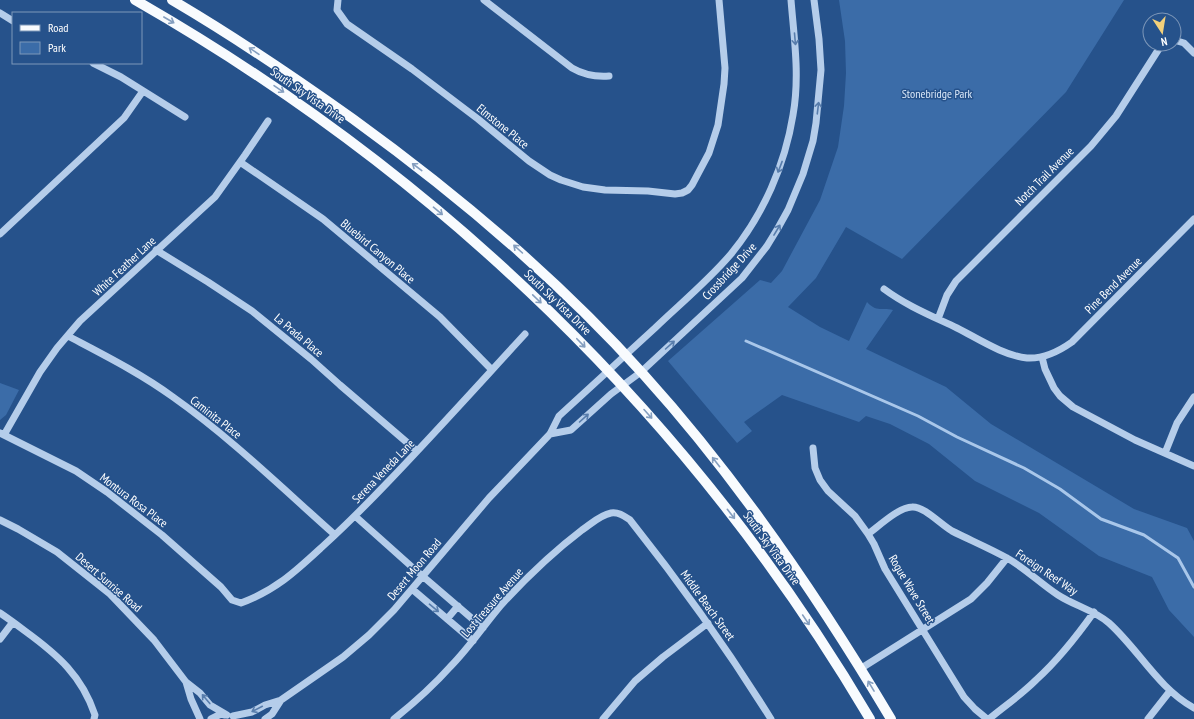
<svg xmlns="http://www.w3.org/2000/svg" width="1194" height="719" font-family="'PT Sans Narrow',sans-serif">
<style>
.green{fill:#3b6ca8}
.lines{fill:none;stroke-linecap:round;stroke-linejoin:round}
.stream{stroke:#a9c7ea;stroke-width:3}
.minor{stroke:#b5cdea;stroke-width:7}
.major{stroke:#f8fbfe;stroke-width:10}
.oneway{stroke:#849ebf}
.oneway2{stroke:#587dac}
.labels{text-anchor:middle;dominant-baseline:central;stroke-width:3;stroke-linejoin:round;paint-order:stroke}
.park-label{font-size:12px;fill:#d9e7f8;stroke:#26528b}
.street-label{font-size:12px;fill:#fff;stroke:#26528b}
</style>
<rect width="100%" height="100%" fill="#26528b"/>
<path class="green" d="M839,0H1124L1066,92L902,259L846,227L816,278L788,307L820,327L849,341L867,302C877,313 882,307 893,310L866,349L946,387L991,424L1134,509L1187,528L1194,541V637L1169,610L1152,577L1099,556L1039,513L975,481L929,444L890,424L866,416L859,422L782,395L744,422L752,431L737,443L668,361L760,280L771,283L782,271L820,200L838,147L844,106L846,73L845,41Z
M0,383L19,390L6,415L0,420Z"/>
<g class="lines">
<path class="stream" d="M746,341L918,416L957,437L1024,468L1060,489L1101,519L1144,535L1178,558L1194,587"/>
<path class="minor" d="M338,0L337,10L347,24L412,69L478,119L529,161L550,175L561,180L583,187L605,190L648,191L675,194L682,193L688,190L692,185L709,153L718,125L724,84L725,68L719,0
M484,0L572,68C584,75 595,77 609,76
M0,13L13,21
M1174,40L1184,43L1194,53
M93,63L121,77L185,117
M240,162L323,219L440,317L492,370
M0,234L124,118L143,91
M156,250L208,282L252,311L311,359L340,385L417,451
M884,289C907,306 932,316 957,328C977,338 1004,356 1027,358C1044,359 1058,352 1072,342L1194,219
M938,319L947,295L956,281L1091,146L1116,116L1162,44
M68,336C104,355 140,373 173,397C231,438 282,488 335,535
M1042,357L1045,369L1054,388L1060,396L1073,407L1135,440L1194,466
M0,433L76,471L107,492L162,535L221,587L232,600L241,603C276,590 296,571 322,547C345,526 366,505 387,483C434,434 479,384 525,334
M550,434L571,430L611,394L641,372L742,278L767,246L778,228L788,210L803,174L813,141L816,123L821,70L819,39L814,0
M4,435L40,372L57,348L80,321L215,197L245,155L268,121
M813,448L815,468L820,480L828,491L855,516L868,534L874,544L885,569L964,697L975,709L987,719
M1165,453L1177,423L1194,397
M355,516L412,567L483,628
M0,520L18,529L57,552L110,594L154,640L186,682L200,693L210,705L227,715
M868,534C879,526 899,507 912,507C924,506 940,524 952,531C970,540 989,548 1007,558C1025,568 1041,584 1058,595C1075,606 1094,610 1109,623C1139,650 1158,688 1194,708
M412,589L473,641
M0,613C9,619 17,625 25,631C58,655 82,676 95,715L94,719
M447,619L458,606
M0,639L13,622
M860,669L971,599L987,583L1007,558
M186,682L191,699L200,719
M233,716L252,712L265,705L281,700L343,657L369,635L394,610L489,498L550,434L559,416C591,387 623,357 655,328C680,304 708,281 731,254C763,215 785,165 793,115C800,76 794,38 791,0
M211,719L221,714L225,715
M265,719L272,714L281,700
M394,719C414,703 433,686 450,667C469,648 484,625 502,604C527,577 553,552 582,530C591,524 600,515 611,513C619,512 624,516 630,520C681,584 728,650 771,719
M603,719L635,681L663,657L708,623
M989,719C1005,706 1022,694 1036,680C1058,660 1077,636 1094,612
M1148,719L1170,691"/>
<path class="major" d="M135,0C439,174 692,417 870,719
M172,0C235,37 294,77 353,119C458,195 557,278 644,375C738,479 819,598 891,719"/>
</g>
<defs><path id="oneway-shaft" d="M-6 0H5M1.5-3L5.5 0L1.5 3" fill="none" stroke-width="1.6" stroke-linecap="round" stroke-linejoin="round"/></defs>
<g class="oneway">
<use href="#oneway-shaft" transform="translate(169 20) rotate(30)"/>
<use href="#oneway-shaft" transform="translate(254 51) rotate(-146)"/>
<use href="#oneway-shaft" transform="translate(279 89) rotate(34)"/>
<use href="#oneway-shaft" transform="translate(417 167) rotate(-143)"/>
<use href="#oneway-shaft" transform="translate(438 211) rotate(40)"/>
<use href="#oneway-shaft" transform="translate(518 249) rotate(-138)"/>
<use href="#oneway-shaft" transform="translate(537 299) rotate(44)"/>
<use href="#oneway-shaft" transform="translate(581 343) rotate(46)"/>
<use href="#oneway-shaft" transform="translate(648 414) rotate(48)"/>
<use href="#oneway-shaft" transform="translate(716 462) rotate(-128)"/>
<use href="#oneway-shaft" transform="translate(731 514) rotate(52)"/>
<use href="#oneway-shaft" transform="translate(806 620) rotate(56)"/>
<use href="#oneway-shaft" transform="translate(871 686) rotate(-121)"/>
</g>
<g class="oneway2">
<use href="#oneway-shaft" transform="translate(795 39) rotate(85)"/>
<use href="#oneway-shaft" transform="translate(818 108) rotate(-83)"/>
<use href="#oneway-shaft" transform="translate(780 167) rotate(111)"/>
<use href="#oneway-shaft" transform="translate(777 230) rotate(-59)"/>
<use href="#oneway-shaft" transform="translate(670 345) rotate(-42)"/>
<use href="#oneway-shaft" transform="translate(584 418) rotate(-42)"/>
<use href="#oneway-shaft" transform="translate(434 608) rotate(40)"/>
<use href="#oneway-shaft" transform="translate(206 699) rotate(-130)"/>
<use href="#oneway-shaft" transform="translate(257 709) rotate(153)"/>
</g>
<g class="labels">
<g class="park-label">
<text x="937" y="93">Stonebridge Park</text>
</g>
<g class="street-label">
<text transform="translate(308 95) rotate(35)">South Sky Vista Drive</text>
<text transform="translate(503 126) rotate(39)">Elmstone Place</text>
<text transform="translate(1044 176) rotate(-45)">Notch Trail Avenue</text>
<text transform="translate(378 251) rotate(40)">Bluebird Canyon Place</text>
<text transform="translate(124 266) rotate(-43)">White Feather Lane</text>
<text transform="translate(729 271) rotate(-47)">Crossbridge Drive</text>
<text transform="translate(1113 285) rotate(-45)">Pine Bend Avenue</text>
<text transform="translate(558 302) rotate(44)">South Sky Vista Drive</text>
<text transform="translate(299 335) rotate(40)">La Prada Place</text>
<text transform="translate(216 417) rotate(38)">Caminita Place</text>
<text transform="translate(383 471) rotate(-46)">Serena Veneda Lane</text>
<text transform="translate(134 500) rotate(37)">Montura Rosa Place</text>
<text transform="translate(772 548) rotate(54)">South Sky Vista Drive</text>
<text transform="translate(414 569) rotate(-50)">Desert Moon Road</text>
<text transform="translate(1047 572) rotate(34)">Foreign Reef Way</text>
<text transform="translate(109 582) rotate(41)">Desert Sunrise Road</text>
<text transform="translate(912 589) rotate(59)">Rogue Wave Street</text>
<text transform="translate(492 602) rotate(-49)">Lost Treasure Avenue</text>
<text transform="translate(708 605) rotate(54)">Middle Beach Street</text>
</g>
</g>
<rect x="12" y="12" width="130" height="52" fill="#26528b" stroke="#7d97b9"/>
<rect x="20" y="25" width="20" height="6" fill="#f8fbfe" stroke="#7d97b9"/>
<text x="48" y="32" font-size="12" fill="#ffffff">Road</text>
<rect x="20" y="42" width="20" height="12" fill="#3b6ca8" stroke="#7d97b9"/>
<text x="48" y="52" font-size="12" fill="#ffffff">Park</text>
<g transform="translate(1162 32) rotate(168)"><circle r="19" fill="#26528b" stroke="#7d97b9"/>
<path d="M0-3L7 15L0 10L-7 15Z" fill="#f3d07a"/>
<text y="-6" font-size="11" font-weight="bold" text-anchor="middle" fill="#ffffff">N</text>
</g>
</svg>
